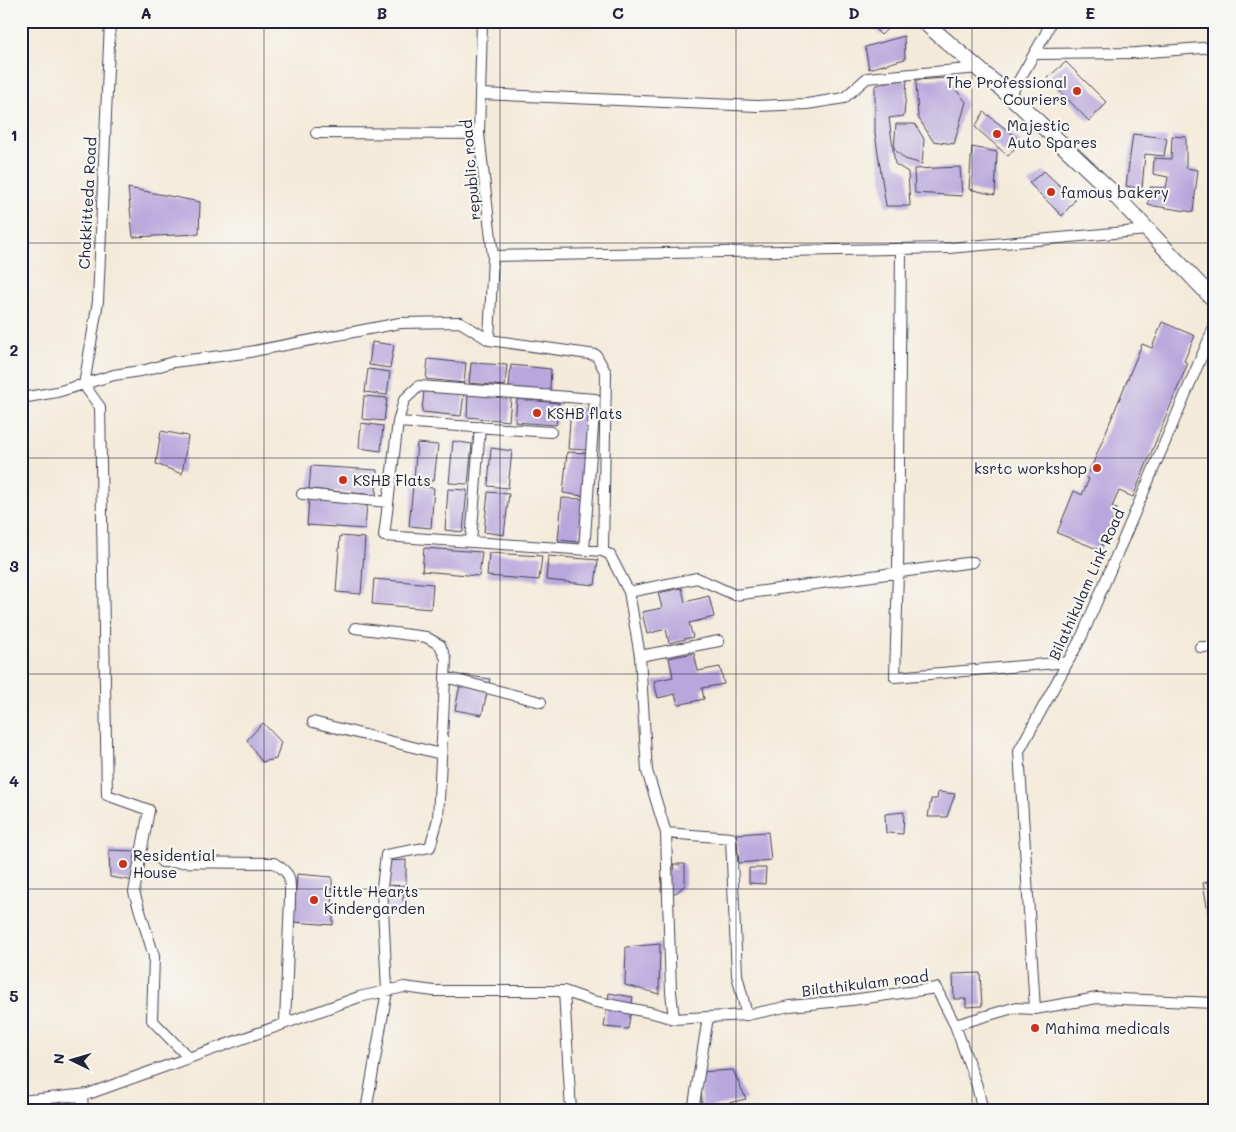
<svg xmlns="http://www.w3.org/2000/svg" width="1236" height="1132" font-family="Mali,sans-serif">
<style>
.building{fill:#b8a7dc}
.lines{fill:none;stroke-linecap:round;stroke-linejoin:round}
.minor-casing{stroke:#424053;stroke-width:12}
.primary-casing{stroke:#424053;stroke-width:17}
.minor{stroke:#fff;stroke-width:10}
.primary{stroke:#fff;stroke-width:15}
.grid{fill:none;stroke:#22223b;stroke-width:1;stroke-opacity:0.55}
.poi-dot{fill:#c8321e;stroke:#f6f6f2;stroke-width:2}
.labels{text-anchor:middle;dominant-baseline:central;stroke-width:4.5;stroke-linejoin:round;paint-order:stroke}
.poi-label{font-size:15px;fill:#22223b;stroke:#f6f6f2;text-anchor:start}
.street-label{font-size:15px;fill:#22223b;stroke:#f6f6f2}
.neatline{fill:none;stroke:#22223b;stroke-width:2}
.grid-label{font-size:16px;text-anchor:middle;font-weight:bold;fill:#22223b}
</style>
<rect width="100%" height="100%" fill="#f6f6f2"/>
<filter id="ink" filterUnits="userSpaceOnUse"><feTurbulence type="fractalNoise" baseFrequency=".02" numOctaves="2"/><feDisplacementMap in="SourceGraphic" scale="10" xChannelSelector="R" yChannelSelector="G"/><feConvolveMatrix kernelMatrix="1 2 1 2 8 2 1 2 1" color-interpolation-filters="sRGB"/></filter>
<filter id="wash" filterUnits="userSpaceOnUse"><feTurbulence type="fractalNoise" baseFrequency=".0096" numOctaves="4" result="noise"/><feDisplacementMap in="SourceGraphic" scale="20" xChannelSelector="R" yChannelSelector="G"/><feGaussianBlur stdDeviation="1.12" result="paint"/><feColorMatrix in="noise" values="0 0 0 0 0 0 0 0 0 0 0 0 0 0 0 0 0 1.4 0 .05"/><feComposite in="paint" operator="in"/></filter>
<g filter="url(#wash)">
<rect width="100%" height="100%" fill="#f4ead9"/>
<g id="blocks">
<path class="building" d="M701,21H722V23L702,25Z
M867,21H891L893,24L881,35Z
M904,36L905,59L869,69L865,47Z
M1066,62L1107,103L1089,121L1047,78Z
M946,78L966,102L954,144L933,141L918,117L916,80Z
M907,80L904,116L889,118L895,164L908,172L910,206H886L875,133V86L886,82Z
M984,112L1021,141L1008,156L975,127Z
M896,124H915L924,139L922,164L905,159L894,149Z
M1133,134L1167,138L1164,156L1145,154L1142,189L1126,186Z
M1172,136L1186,137V168L1198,170L1193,212L1148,205L1150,187L1166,188L1168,177L1153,174L1154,158L1171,159Z
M972,147L997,152L995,195L969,189Z
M960,167L962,196L915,193L914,169Z
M1044,171L1075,200L1062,216L1029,183Z
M128,188L200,202L199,234L133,237Z
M1162,322L1195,336L1184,361L1188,363L1133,497L1119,491L1112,507L1117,509L1100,550L1057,533L1074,491L1082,495L1089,479L1087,478L1142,344L1152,348Z
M372,342L394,345L390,368L369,365Z
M428,359L466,363L464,383L426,379Z
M471,363L507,365L505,386L469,383Z
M511,365L551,369L550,391L509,387Z
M368,369L390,372L387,395L365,392Z
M424,390L464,394L461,416L422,412Z
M468,394L511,398L509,421L467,417Z
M364,396L387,398L384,421L362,419Z
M517,399L559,403L556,425L515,422Z
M571,407L591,409L587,450L568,449Z
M361,423L383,426L381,451L359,448Z
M161,431L188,436L182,474L156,464Z
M453,441L472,444L468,484L449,483Z
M417,443L438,445L434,481L414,479Z
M491,448L512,451L508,488L488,486Z
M567,452L587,453L583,496L563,493Z
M311,466L377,470L376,495L309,489Z
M413,486L434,488L431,528L409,526Z
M448,489L467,490L463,532L445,530Z
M488,492L509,494L504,535L484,532Z
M562,498L583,499L579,542L558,540Z
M309,499L367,504L365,529L307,525Z
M340,536L365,538L361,594L336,592Z
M424,548L482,552L479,576L422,571Z
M489,553L542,556L539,580L487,576Z
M548,556L598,560L595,585L546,580Z
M374,579L433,584L431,609L372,604Z
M682,588L685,602L709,596L714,617L689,623L693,637L669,643L666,629L647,634L642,612L662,608L658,593Z
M694,653L698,671L720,667L724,684L702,688L704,699L678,705L675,694L658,698L654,681L673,677L669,658Z
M462,675L490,679L482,715L455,710Z
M263,723L281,742L276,759L262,762L247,740Z
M938,792L955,794L947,817H928L931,799H937Z
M904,812L903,834L886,833L885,814Z
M768,832L771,860L739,863L736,834Z
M109,850L136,851L135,881L110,877Z
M406,860V886L386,885L385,861Z
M673,864H685V885L676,893L661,891L662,876L666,875L665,869H675Z
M749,868H766L765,884L749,883Z
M297,874L332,877L333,925L294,922Z
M1215,881V947H1214L1203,883Z
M394,889H404L403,901H408L406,912L386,910V891Z
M660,944L659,994L625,985L626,947Z
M980,973L982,1006L966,1007V999H954L953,974Z
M609,993L633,997L628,1029L604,1027Z
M733,1070L746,1099L702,1109L701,1072Z"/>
</g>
</g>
<g filter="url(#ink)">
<use href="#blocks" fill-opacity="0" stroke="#424053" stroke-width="1"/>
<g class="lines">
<defs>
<path id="minor" d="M110,21L98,301L84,385L100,407L107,795L149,810L134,892L154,956L152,1020L189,1058
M482,21L479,134L493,256
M1035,54L1136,53L1215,47
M481,94L757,106L807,104L844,98L867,78L979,68
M1010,96L1045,35L1051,21
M316,133L479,134
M901,250L898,572L895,677L1068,662
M489,340L493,256L949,248L1147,230
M21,398L57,392L114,375L146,370L173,362L244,353L400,323L460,322L489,340L596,355L606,373L603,551L610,555L629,592L640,656
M398,422L404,400L419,386L595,399L584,550
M551,432L398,422L384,536L603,551
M302,494L388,502
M471,542L480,427
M629,592L697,578L735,595L973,562
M355,628L426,637L440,645L446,659L438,819L430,847L386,855L382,887L387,991L366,1111
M719,641L640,656L647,771L666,833L731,838L737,975L747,1015
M1200,647H1215
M445,677L541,702
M313,722L441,754
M666,833L671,992L674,1019
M162,862L274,863C292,874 290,878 290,898L285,1023
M564,991L571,1111
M1035,1009L1019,751L1082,636L1215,325
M955,1025L977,1086L983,1111
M82,1095L83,1111
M21,1101L88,1094L359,997L404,987L434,991H564L592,1001L653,1013L674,1019L708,1017
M693,1111L708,1017L747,1015L790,1006L852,1000L936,988L955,1025L1013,1008L1035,1009L1097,998L1215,1003"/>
<path id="primary" d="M923,21L1018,103L1109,189L1215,301"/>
</defs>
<use href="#minor" class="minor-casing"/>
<use href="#primary" class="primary-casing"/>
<use href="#minor" class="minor"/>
<use href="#primary" class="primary"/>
</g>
</g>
<path class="grid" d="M264,21V1111M500,21V1111M736,21V1111M972,21V1111M21,243H1215M21,458H1215M21,674H1215M21,889H1215"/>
<g class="poi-dot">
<circle cx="1077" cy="91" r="5"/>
<circle cx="997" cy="134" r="5"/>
<circle cx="1051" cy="192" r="5"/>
<circle cx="537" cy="413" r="5"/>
<circle cx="1097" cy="468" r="5"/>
<circle cx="343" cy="480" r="5"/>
<circle cx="123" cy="864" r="5"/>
<circle cx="314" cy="900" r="5"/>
<circle cx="1035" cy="1028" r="5"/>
</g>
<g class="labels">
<g class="poi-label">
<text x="1067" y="82" text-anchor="end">The Professional<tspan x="1067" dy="17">Couriers</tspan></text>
<text x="1007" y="125">Majestic<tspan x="1007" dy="17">Auto Spares</tspan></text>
<text x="1061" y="192">famous bakery</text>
<text x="547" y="413">KSHB flats</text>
<text x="1087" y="468" text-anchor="end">ksrtc workshop</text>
<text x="353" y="480">KSHB Flats</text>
<text x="133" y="855">Residential<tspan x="133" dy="17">House</tspan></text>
<text x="324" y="891">Little Hearts<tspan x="324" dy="17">Kindergarden</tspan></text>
<text x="1045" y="1028">Mahima medicals</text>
</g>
<g class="street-label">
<text transform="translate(470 170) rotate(-95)">republic road</text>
<text transform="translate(87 203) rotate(-87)">Chakkitteda Road</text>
<text transform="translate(1086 584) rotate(-66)">Bilathikulam Link Road</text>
<text transform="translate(865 983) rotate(-7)">Bilathikulam road</text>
</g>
</g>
<rect width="1236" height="1132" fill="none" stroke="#f6f6f2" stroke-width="55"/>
<g transform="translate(72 1060) rotate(275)" stroke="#f6f6f2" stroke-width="4" paint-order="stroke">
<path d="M0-4L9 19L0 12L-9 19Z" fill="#22223b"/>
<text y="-8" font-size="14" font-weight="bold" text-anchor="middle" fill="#22223b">N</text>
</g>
<rect x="28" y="28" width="1180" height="1076" class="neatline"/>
<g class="grid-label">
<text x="146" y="19">A</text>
<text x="382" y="19">B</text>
<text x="618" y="19">C</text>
<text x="854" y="19">D</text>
<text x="1090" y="19">E</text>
<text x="14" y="141">1</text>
<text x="14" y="356">2</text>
<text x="14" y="572">3</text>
<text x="14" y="787">4</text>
<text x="14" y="1002">5</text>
</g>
</svg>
